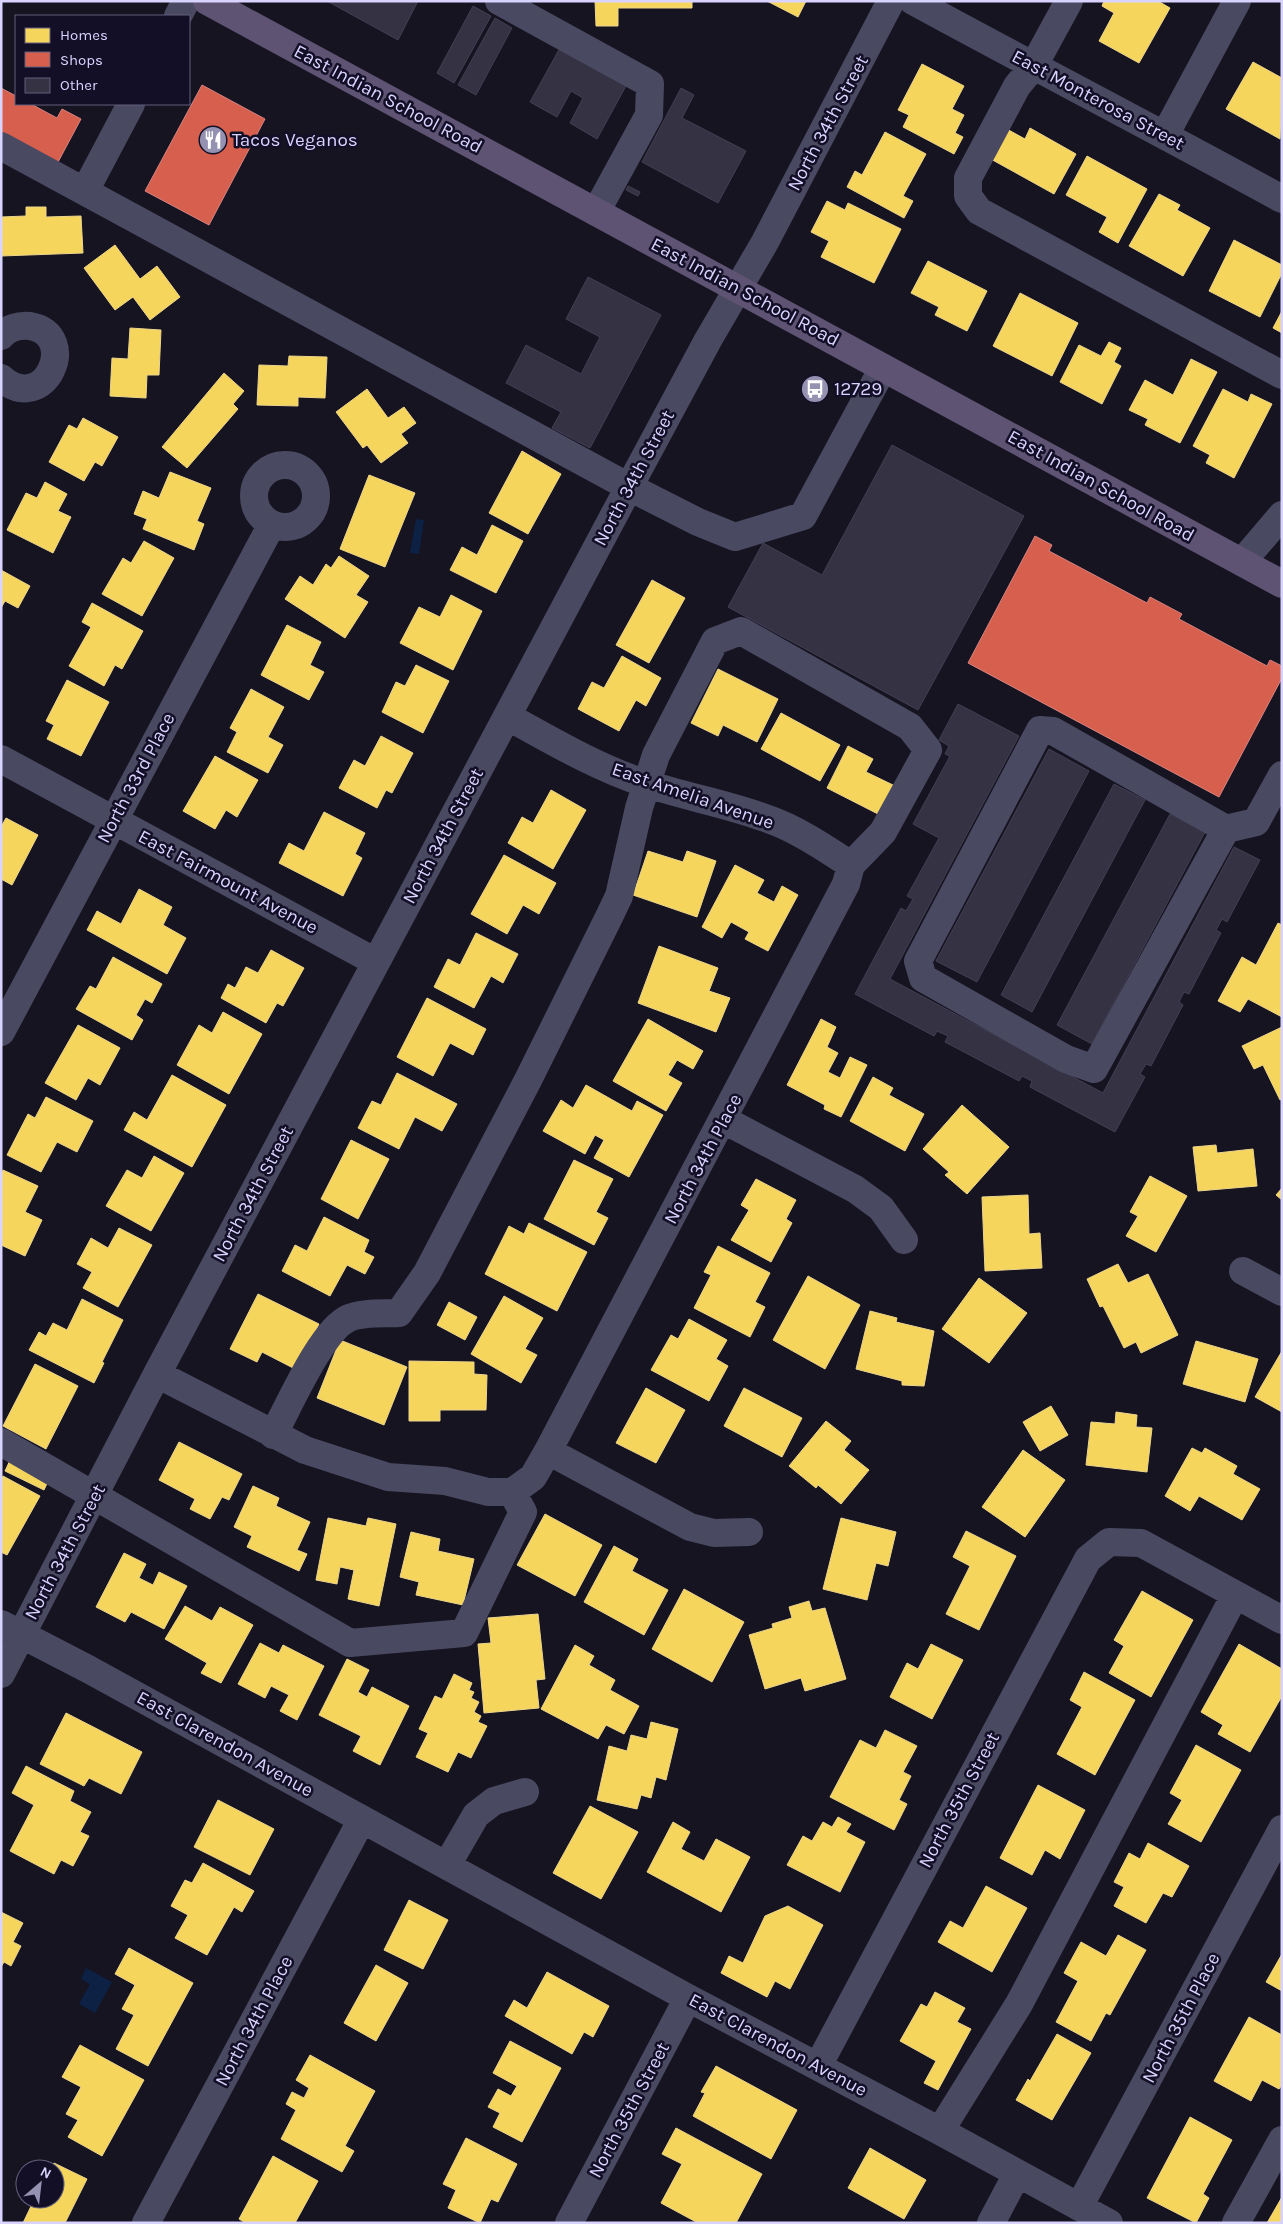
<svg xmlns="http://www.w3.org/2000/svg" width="1283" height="2224" font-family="Karla,sans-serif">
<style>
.water{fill:#0d2144}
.homes{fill:#f6d55c;stroke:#edd58d}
.shops{fill:#d6604d;stroke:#d78382}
.building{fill:#343243;stroke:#433f54}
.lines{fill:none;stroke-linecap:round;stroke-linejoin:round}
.minor{stroke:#4a4962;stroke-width:28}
.major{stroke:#5e5373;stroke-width:28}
.labels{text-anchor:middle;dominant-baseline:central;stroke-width:5;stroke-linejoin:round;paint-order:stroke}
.street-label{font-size:19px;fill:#d9d4ff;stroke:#130f26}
.poi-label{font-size:19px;fill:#d9d4ff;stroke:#130f26;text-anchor:start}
</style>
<rect width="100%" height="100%" fill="#161421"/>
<path class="water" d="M416,519L424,520L419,554L410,553Z
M86,1968L112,1982L95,2013L79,2004L90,1984L81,1979Z"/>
<path class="homes" d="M595,1H692V8H618V26H596Z
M767,1H806L798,17Z
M1104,1H1158L1170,8L1139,63L1099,41L1114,13L1102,6Z
M1253,62L1282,78L1280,139L1226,109Z
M922,64L964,86L952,109L964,115L955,133L963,137L954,154L903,127L909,115L898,110Z
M1005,128L1025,139L1030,128L1076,154L1054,194L989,158Z
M885,132L926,154L903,196L913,201L904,218L847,187L855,171L862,175Z
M1087,156L1147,189L1118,243L1099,232L1107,217L1066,195Z
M1159,194L1180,205L1177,210L1210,228L1183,276L1129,246Z
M827,201L845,210L848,203L901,229L874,283L821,257L829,241L811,232Z
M26,207H46V217L81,216L83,253L1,256V217L26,216Z
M1234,240L1282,265V273L1260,317L1209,291Z
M115,245L140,279L157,266L180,297L150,320L133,297L115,310L84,268Z
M928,261L987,291L967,331L935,315L939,307L911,293Z
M1020,293L1078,323L1052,376L993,346Z
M1282,311V333L1273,328Z
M130,328L161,330L159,375H147L146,398L110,396L112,358L128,359Z
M1109,342L1121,348L1114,362L1121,366L1102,404L1060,382L1079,345L1101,356Z
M289,356L327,357L325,398L298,397V406L257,405L259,365L288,366Z
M1191,359L1217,372L1180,443L1145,425L1148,419L1129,410L1145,380L1173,395Z
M224,373L244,391L233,404L238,409L187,468L162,447Z
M367,389L388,418L404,407L416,423L401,434L408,443L381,463L367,445L363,448L336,412Z
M1223,389L1248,402L1251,394L1272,404L1234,478L1206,463L1210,455L1193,446Z
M83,418L118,437L102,466L95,462L84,481L49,462L69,425L77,429Z
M522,451L561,474L528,534L489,513Z
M170,472L211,488L197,521L204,524L194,550L143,529L147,519L134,514L143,491L159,498Z
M369,475L415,493L385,567L340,549Z
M45,482L67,494L58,511L71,517L53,553L7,530L26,493L37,498Z
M492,525L523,541L496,593L450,570L462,547L477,555Z
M144,541L174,558L142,616L102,594L123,558L131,563Z
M339,556L369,576L356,595L368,602L345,638L285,599L300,576L313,585L326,564L331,568Z
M1,570L30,586L18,608L5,601L1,608Z
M652,580L685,598L649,663L616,645Z
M451,595L482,611L453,670L400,643L419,607L440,617Z
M92,603L143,631L122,669L115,665L104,686L69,666L91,627L82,622Z
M287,625L321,642L310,665L324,672L309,700L261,675Z
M622,656L661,678L646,706L636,700L619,731L578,709L592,682L604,688Z
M416,665L449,681L423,733L382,712L396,682L405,686Z
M718,669L778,699L757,742L723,725L718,736L691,723Z
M67,680L109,702L81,756L47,739L54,725L46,721Z
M251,689L284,707L268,737L283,745L268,773L227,752L237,732L230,728Z
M781,713L840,745L820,781L761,749Z
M381,736L413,753L392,793L386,790L377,808L339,788L354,760L365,766Z
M848,746L873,759L866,772L893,785L878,814L827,788Z
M215,756L258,780L237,817L226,810L215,829L183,811Z
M551,790L586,810L553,869L508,843L522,817L533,823Z
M324,812L365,833L355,854L362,858L343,896L279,863L289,843L304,851Z
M6,818L38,835L12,885L1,879V827Z
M648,851L683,862L687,851L716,861L697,917L633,895Z
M504,855L556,883L539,914L523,905L507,934L471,914Z
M735,865L764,880L757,893L774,902L782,886L798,895L768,951L745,939L749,932L731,922L722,938L702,927Z
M139,889L172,907L163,925L186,938L167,974L87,930L97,911L121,924Z
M1278,923L1282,925V1017L1248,999L1240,1012L1218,1001L1242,957L1256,965Z
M476,933L518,954L503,983L491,976L474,1008L434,987L448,959L460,965Z
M659,946L718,968L709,991L730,998L716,1032L638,1003Z
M271,950L304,968L283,1006L277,1003L266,1023L221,998L228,984L235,988L246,967L258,973Z
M113,957L162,984L152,1003L145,999L136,1015L143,1020L132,1040L76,1009L90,986L96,989Z
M427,998L486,1029L473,1055L450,1043L433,1076L397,1057Z
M223,1012L262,1034L229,1094L177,1065L199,1025L212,1033Z
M648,1019L703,1051L693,1069L677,1060L668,1075L682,1083L666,1111L613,1081Z
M821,1019L836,1027L827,1047L838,1053L828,1072L840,1078L850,1057L867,1065L841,1117L824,1109L825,1105L787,1085Z
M78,1025L120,1048L100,1085L88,1078L76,1100L45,1083Z
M1282,1027V1099L1280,1100L1263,1065L1254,1069L1242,1046Z
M397,1073L457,1104L442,1131L415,1117L399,1149L358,1128L372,1101L381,1105Z
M172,1075L226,1105L192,1167L124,1130L134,1112L147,1120Z
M873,1077L893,1088L889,1095L924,1114L905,1151L850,1121Z
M586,1085L632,1111L637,1101L663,1115L629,1177L594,1158L604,1140L595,1135L585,1154L543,1131L561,1100L573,1108Z
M46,1097L93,1121L77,1152L57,1142L41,1172L7,1155L28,1114L35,1118Z
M962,1105L1009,1147L967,1194L945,1175L949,1172L923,1149Z
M351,1140L389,1159L358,1219L321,1199Z
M1216,1145L1217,1153L1253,1149L1257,1186L1198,1191L1193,1147Z
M154,1156L184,1173L151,1231L106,1206L127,1170L142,1178Z
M574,1160L613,1179L596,1212L608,1218L594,1245L544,1219Z
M3,1170L38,1186L25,1212L42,1220L25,1256L1,1245V1174Z
M1150,1176L1187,1196L1156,1252L1126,1236L1138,1216L1130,1212Z
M756,1179L796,1200L786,1219L792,1223L771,1262L731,1240L749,1210L741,1205Z
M1282,1188V1200L1276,1195Z
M1028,1195L1029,1234L1040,1233L1042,1268L985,1271L982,1197Z
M324,1217L369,1240L364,1252L374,1257L365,1274L347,1265L330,1296L282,1271L295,1245L307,1251Z
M529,1223L587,1252L557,1311L485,1274L509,1226L524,1234Z
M119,1228L152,1245L118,1307L83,1288L92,1272L77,1264L91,1238L108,1248Z
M718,1246L770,1273L755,1302L765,1307L750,1337L694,1308L711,1275L704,1272Z
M1118,1264L1128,1283L1148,1274L1178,1335L1141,1353L1136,1342L1124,1348L1103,1306L1100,1307L1087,1279Z
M808,1276L860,1305L825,1369L773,1340Z
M979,1278L1027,1313L989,1363L942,1329Z
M258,1294L319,1324L297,1370L262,1352L257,1362L230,1349Z
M504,1296L543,1318L525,1349L537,1355L521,1383L471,1354Z
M82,1299L123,1320L102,1362L104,1363L94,1383L29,1350L39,1332L46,1336L53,1323L67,1330Z
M449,1302L477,1317L465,1340L437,1325Z
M870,1311L897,1318L896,1322L934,1331L924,1386L902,1385V1381L856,1369Z
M689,1319L727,1340L716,1359L728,1366L709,1401L651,1370L671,1335L678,1339Z
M340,1340L407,1367L384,1425L317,1398Z
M1196,1341L1258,1359L1245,1402L1183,1384Z
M1282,1351V1412L1255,1397Z
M409,1361L474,1362V1374L487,1375L486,1410H440V1421H409Z
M35,1364L78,1386L46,1449L3,1426Z
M646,1388L685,1410L656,1463L616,1443Z
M744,1388L802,1418L782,1457L724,1426Z
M1051,1406L1068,1435L1040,1451L1023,1422Z
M1116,1412L1137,1415L1136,1427L1152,1428L1147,1472L1086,1465L1091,1422L1115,1424Z
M826,1421L851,1441L844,1450L869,1470L841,1504L818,1485L816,1488L789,1466Z
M179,1442L242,1474L229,1500L222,1497L210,1519L190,1509L195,1499L159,1480Z
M1192,1448L1202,1453L1205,1448L1237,1466L1233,1474L1260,1489L1242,1520L1199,1496L1190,1511L1165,1496Z
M1023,1450L1065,1480L1025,1537L982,1507Z
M12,1456L51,1475L44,1490L5,1471Z
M3,1476L40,1496L7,1555L1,1552V1480Z
M253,1486L279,1498L276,1506L310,1522L297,1550L307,1554L299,1571L247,1547L252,1536L234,1527Z
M545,1514L602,1545L575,1596L517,1565Z
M328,1518L366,1526L368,1518L396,1524L379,1606L348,1599L354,1570L340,1567L337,1584L316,1580Z
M841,1518L896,1532L888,1566L876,1563L867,1600L823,1589Z
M966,1531L1016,1556L979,1630L946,1614L970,1566L953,1557Z
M411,1532L440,1539L438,1551L474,1559L463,1605L416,1595L419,1582L400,1577Z
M614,1546L638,1559L632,1571L668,1590L644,1635L584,1602Z
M124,1553L146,1564L139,1578L153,1585L159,1572L187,1586L164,1629L131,1612L125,1622L96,1607Z
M684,1589L744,1622L712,1682L652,1649Z
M1142,1591L1193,1620L1151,1697L1109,1673L1124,1646L1114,1640Z
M809,1601L812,1611L825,1608L846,1679L805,1691L801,1678L765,1689L749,1635L773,1628L772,1624L792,1618L789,1607Z
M185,1606L212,1621L220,1607L253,1625L221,1683L201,1673L207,1663L165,1639Z
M538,1614L545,1679L536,1680L539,1708L484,1713L478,1644L491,1643L488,1618Z
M260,1643L279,1653L283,1645L324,1666L297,1720L280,1711L289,1695L271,1686L265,1698L238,1684Z
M931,1644L963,1660L932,1719L890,1697L907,1663L918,1669Z
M1239,1644L1282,1669V1696L1250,1752L1218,1734L1223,1725L1201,1712Z
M575,1645L594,1656L589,1665L615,1680L610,1690L639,1706L624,1734L606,1725L598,1739L541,1709Z
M347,1659L369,1670L358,1692L367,1697L372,1687L409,1706L380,1765L353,1751L361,1736L319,1715Z
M1084,1672L1135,1700L1095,1775L1057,1754L1082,1707L1070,1700Z
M454,1674L472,1683L469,1690L474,1692L471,1698L479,1702L474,1712L481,1716L478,1722L487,1726L471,1758L458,1752L448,1772L416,1757L428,1733L419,1729L435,1696L442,1699Z
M66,1713L142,1752L121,1794L89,1778L84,1786L40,1764Z
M651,1722L678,1729L666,1780L656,1777L651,1798L641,1795L637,1809L597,1800L609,1746L627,1751L631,1735L647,1739Z
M885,1730L917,1746L903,1772L911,1776L899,1800L907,1804L894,1830L830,1797L860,1740L876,1748Z
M1196,1745L1241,1770L1201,1842L1168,1824L1182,1800L1170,1793Z
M26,1766L74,1791L70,1801L91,1812L80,1832L89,1836L73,1866L61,1860L54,1874L10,1851L34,1805L12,1793Z
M1038,1785L1085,1810L1060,1859L1045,1850L1032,1875L1000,1858Z
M218,1800L274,1829L250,1875L194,1847Z
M590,1806L638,1832L601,1899L553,1873Z
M838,1817L851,1824L846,1832L865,1842L840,1892L787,1865L803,1836L812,1841L823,1822L832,1827Z
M673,1822L690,1832L681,1849L704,1861L716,1839L750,1857L721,1912L647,1872Z
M1148,1843L1189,1866L1172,1897L1163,1893L1146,1923L1114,1906L1124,1887L1114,1882L1129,1853L1140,1859Z
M203,1863L254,1891L242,1912L234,1907L207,1955L175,1938L188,1915L171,1906L185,1880L192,1883Z
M986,1886L1027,1908L992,1972L938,1942L950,1921L963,1928Z
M409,1900L448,1920L423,1969L384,1950Z
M788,1906L823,1925L790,1989L775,1981L767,1997L721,1973L729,1956L743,1963L765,1916Z
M1,1912L23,1923L13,1942L21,1946L11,1966L4,1962L1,1967Z
M1118,1935L1146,1950L1110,2015L1106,2013L1091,2041L1056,2022L1078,1981L1064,1973L1081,1942L1106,1956Z
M129,1948L193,1983L148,2066L116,2049L134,2015L122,2009L135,1985L115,1974Z
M1282,1954V1991L1266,1982Z
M376,1965L408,1983L376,2041L344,2023Z
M547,1972L609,2006L593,2037L584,2032L572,2054L505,2016L514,2000L527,2008Z
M935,1992L965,2008L957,2022L971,2029L938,2090L924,2083L936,2061L900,2041L921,2004L927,2007Z
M1249,2017L1282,2035V2085L1279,2089L1262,2080L1251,2101L1214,2081Z
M1057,2034L1091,2053L1052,2120L1016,2100L1028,2079L1030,2081Z
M510,2041L561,2068L522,2142L493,2127L500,2113L488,2107L498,2089L511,2096L517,2086L493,2073Z
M80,2045L144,2080L102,2156L68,2137L78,2120L66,2114L81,2087L62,2077Z
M310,2055L375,2091L345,2146L354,2151L342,2172L281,2139L296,2110L286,2104L292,2092L304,2098L309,2088L296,2080Z
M716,2066L797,2110L771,2159L693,2116L705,2093L701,2092Z
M1190,2117L1232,2140L1203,2194L1209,2198L1196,2223L1147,2198Z
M676,2128L762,2174L736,2223H698L661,2203L682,2164L662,2154Z
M466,2138L517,2164L498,2202L491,2199L480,2223L448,2208L456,2190L443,2184Z
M870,2148L926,2180L904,2219L848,2188Z
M273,2156L318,2181L295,2223H246L239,2219Z
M54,2163L87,2179L65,2223H23L33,2202L27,2199H55V2169H51Z
M1282,2197V2223H1267Z"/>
<path class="shops" d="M202,85L265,119L209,225L145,191Z
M1,88L16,96V104H31L57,118L62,109L81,119L57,164L1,134Z
M1035,536L1052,545L1049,551L1147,603L1150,597L1182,614L1179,619L1267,666L1270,660L1282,666V678L1219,797L968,663Z"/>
<path class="building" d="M327,1H418L398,40Z
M473,6L491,16L454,83L437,73Z
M495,18L512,28L476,95L458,85Z
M560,48L627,84L597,139L570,123L583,98L571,91L557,117L530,102Z
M681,88L694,95L682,118L746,151L718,203L642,162Z
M628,186L640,192L638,196L626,190Z
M588,277L661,315L590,448L552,428L561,412L506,383L526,345L581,374L600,337L566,319Z
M892,445L1024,516L918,710L728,607L763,543L822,575Z
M958,704L1019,736L890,979L1103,1093L1234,847L1260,860L1227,922L1222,919L1216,930L1221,933L1189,994L1184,992L1179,1002L1183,1005L1151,1066L1146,1064L1140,1074L1145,1077L1115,1132L1030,1087L1032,1081L1022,1076L1019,1081L945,1042L948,1036L937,1031L934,1036L855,994L901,908L906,911L913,899L907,896L939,838L913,824L950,756L945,754L949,746L939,740Z
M1049,749L1089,771L977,982L936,961Z
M1114,784L1145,800L1032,1012L1001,995Z
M1170,814L1205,832L1092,1044L1057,1025Z"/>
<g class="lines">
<path class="minor" d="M499,1L650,84L649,115L596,212
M913,1C1036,68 1160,132 1282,199
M1069,1L1033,67L1017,86L968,178V196L979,211L1282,375
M178,16L186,1
M1165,135L1237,1
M1,146L629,487L698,522L735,537L803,516L883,368
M85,191L131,104
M1,336C8,328 19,325 30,326C81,335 45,417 1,378
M254 496a31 31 0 1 1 62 0a31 31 0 1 1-62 0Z
M1242,562L1282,515
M507,716C552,741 598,768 647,784C687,797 728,804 768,819C797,829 825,848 851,865
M1,759L376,962
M1226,829L1094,1069L1066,1059L923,978L918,961L1040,730L1053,731L1226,829L1256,822L1282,775
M1,1032L272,524
M724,1120L855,1189L881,1208L904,1240
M1243,1271L1282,1292
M157,1374L305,1450L388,1477L445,1481L488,1492H512L533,1477L548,1451L690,1527L714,1533L749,1532
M273,1435C288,1408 322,1329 349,1318C364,1312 384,1314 399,1313L427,1273L528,1080L609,917L619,896L639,808L656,755L715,641L741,631L910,727L928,750L883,832L851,865
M1,1442L350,1643L464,1633L523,1512L512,1492
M548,1451L846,884L851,865
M1,1624L88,1669L688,1998L940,2131L1109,2223
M1,1674L157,1374L629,487L708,340L765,242L891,1
M447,1865L476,1815L494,1801L525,1792
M818,2066L1088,1559L1109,1542L1141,1543L1282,1620
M940,2131L1019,2004L1235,1595
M1079,2207L1282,1829
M146,2223L362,1819
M569,2223L688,1998
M991,2223L1017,2174
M1236,2223L1282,2140"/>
<path class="major" d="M207,1L1282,584"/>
</g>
<defs>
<symbol id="restaurant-disc" viewBox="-11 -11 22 22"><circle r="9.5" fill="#9591b1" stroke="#130f26"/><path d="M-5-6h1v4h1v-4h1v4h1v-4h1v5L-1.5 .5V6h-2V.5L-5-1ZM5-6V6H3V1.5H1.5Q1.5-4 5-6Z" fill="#fff"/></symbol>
<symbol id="bus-disc" viewBox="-11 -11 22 22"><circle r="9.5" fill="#9591b1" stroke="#130f26"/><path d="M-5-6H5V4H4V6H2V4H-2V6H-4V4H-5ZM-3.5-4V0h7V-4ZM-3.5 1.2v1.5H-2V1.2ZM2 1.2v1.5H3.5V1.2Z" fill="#fff"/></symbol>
</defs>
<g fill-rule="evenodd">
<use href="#restaurant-disc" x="197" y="124" width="32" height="32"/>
<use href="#bus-disc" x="799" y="373" width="32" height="32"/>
</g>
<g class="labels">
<g class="street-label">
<text transform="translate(388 99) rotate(28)">East Indian School Road</text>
<text transform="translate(1098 100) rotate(28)">East Monterosa Street</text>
<text transform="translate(828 123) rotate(-62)">North 34th Street</text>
<text transform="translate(745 292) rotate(28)">East Indian School Road</text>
<text transform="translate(634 478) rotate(-62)">North 34th Street</text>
<text transform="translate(1101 486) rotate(29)">East Indian School Road</text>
<text transform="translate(136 778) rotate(-62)">North 33rd Place</text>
<text transform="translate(693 796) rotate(19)">East Amelia Avenue</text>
<text transform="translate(443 836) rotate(-62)">North 34th Street</text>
<text transform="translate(228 882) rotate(28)">East Fairmount Avenue</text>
<text transform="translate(703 1159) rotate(-62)">North 34th Place</text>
<text transform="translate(253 1194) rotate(-62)">North 34th Street</text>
<text transform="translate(65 1552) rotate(-62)">North 34th Street</text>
<text transform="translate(225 1744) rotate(29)">East Clarendon Avenue</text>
<text transform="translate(959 1800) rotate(-62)">North 35th Street</text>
<text transform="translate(1181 2018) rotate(-62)">North 35th Place</text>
<text transform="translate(254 2021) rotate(-62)">North 34th Place</text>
<text transform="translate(778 2045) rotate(28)">East Clarendon Avenue</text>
<text transform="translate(629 2110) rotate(-62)">North 35th Street</text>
</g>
<g class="poi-label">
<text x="232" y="140">Tacos Veganos</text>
<text x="834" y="389">12729</text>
</g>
</g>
<rect width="1283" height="2224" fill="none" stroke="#d9d4ff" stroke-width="5"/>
<rect x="15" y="15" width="175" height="90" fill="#130f26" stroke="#625e7d"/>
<rect x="25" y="28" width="25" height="15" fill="#f6d55c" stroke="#625e7d"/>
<text x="60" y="40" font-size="15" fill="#d9d4ff">Homes</text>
<rect x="25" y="52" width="25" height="15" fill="#d6604d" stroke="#625e7d"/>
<text x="60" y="65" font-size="15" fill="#d9d4ff">Shops</text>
<rect x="25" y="78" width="25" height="15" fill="#343243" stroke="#625e7d"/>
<text x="60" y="90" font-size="15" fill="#d9d4ff">Other</text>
<g transform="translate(40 2184) rotate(28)"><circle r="24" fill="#130f26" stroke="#625e7d"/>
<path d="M0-4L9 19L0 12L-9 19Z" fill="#9591b1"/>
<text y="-8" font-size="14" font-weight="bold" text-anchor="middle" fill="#d9d4ff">N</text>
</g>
</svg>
